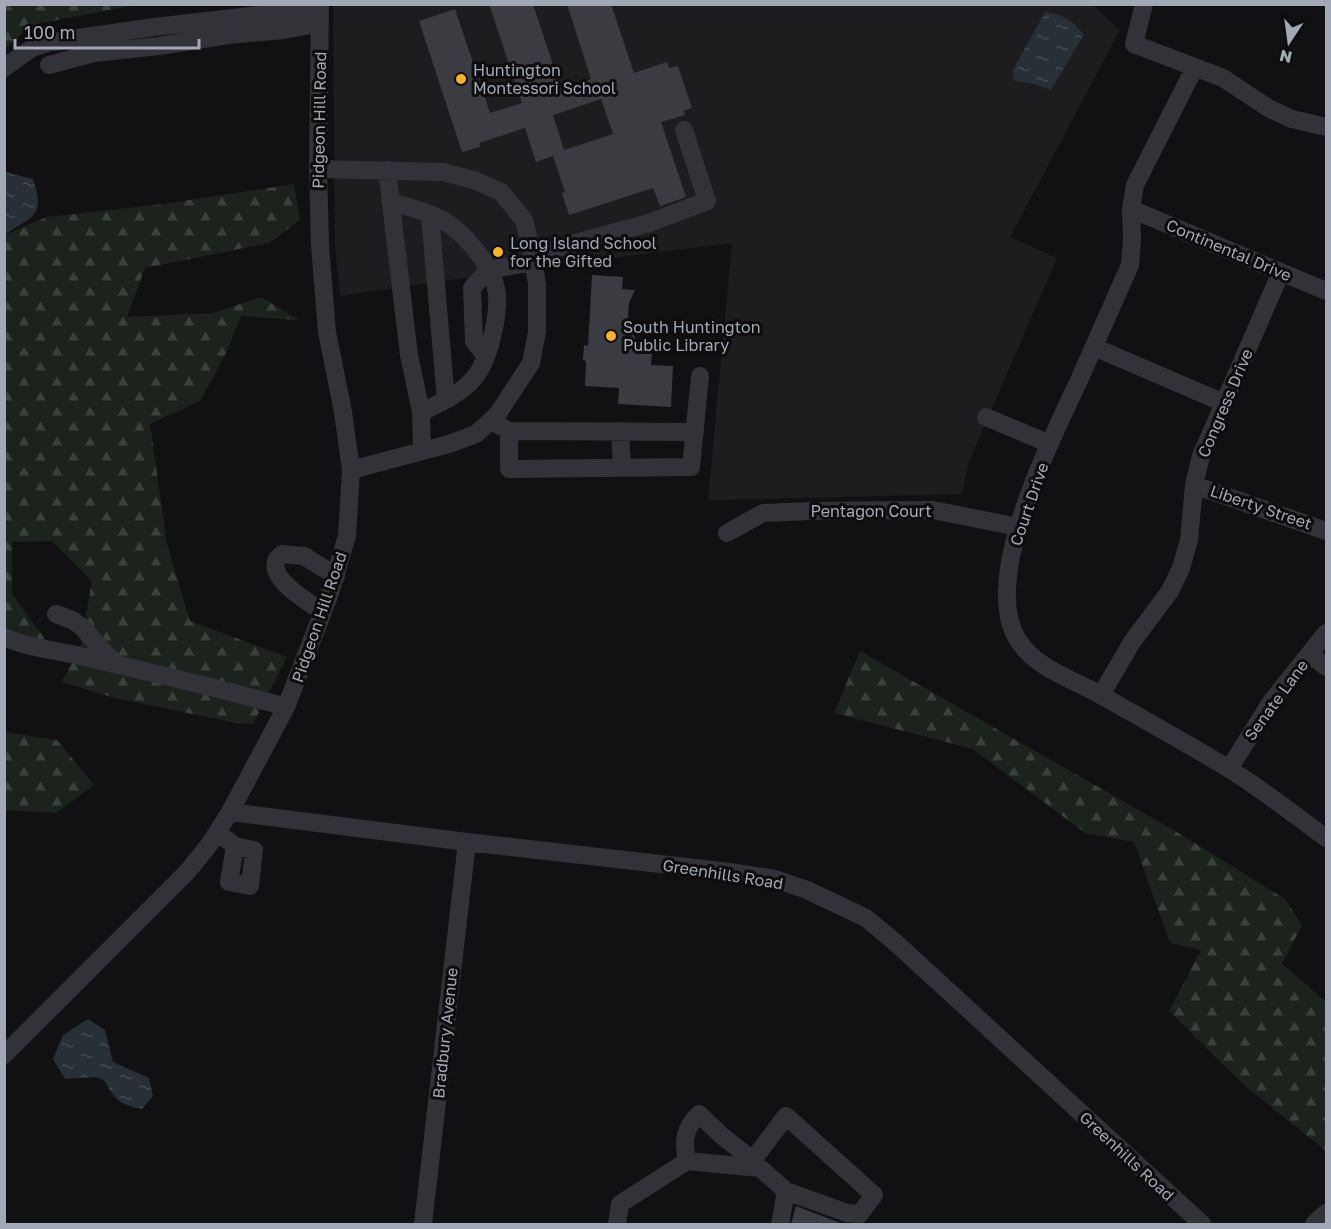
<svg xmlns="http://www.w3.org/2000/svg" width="1331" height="1229" font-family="'Golos Text',sans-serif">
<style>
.built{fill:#1d1d20}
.forest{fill:url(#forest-firs)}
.water{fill:url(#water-ripples)}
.building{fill:#3b3c41;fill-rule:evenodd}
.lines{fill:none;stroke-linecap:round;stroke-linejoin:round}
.minor{stroke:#323338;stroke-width:18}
.poi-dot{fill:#fdb220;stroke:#0d0d0e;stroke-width:2}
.labels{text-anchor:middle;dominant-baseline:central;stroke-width:6;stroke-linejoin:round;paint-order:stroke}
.poi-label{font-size:16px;fill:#a2a8b5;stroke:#0d0d0e;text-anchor:start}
.street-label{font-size:16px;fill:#a2a8b5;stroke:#0d0d0e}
</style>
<defs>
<pattern id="forest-firs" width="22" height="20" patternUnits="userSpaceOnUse" patternTransform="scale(1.5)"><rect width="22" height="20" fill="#1c231c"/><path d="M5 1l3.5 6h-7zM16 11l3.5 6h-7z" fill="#3a403b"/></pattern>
<pattern id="water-ripples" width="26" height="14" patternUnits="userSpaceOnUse" patternTransform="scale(1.5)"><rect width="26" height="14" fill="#273037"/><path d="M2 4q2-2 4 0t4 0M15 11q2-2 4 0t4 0" fill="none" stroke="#434b52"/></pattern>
</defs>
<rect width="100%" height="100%" fill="#111113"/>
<path class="built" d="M333,5H1093L1120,30L1010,237L1057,258L968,464L962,494L708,500L732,243L556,265L340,296L335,246Z"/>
<path class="forest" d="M5,4L16,5H135L32,25L5,49Z
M294,184L300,220L269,243L145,268L127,317L213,313L261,297L299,320L241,316L226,353L200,401L150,424L167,544L190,621L287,657L253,724L236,723L115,698L62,682L81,644L92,581L52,541L12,542V594L45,639L5,646V235L47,217L164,204Z
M860,651L1172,829L1285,899L1302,925L1282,964L1326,1002V1151L1244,1085L1169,1011L1201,950L1170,943L1134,842L1085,833L973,749L834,713Z
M5,732L57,740L94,785L56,813L5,810Z"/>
<path class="water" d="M1045,12C1065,15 1071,20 1084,34L1051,90L1035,84L1014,81L1013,70Z
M5,172L33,179C46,218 33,214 5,235Z
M88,1019L105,1030L113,1062L149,1078L153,1096L142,1109C120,1105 115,1100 104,1080L95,1077L65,1079L53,1059L63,1035Z"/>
<path class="building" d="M489,4H533L561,89L591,79L567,4H611L634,73L667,62L669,68L678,66L692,108L684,111L685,115L661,122L686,197L660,206L653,188L569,215L562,193L565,192L553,156L536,162L525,128L479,143L480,147L462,152L419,21L455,9L490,113L522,103ZM601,99L613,134L564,150L553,115Z
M592,275L623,277L622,289L635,290L629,303L628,316L630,330L643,349L652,352L651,365L673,366L671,407L618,404L619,388L585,386L586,361L583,360L584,345L588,346Z
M796,1206L843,1224H850H791Z"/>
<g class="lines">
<path class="minor" d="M1144,4L1134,44L1223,78L1270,109L1292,119L1326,127
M49,65L94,53L159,46L228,35L284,30L320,23
M1195,67L1135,185L1131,209L1132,240L1130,265C1113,303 1097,340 1080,378C1053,437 979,579 1018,640C1036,669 1075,680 1104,697C1145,720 1186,743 1226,767C1261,788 1293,814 1326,838
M4,68L32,48L51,42L154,27L320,8
M318,169L443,172L474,180L501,192L524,220L531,249L537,284V332L531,363L497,415L476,434L449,444L351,470
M387,170L409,355L421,412L422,451
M391,202C408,207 427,211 443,220C463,232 488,261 495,284C502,307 490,358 475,377C461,394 441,403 421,412
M1131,209L1326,291
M430,215L446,400
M1094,347L1224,403
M485,356L474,341L472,288L488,270L533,262L550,250L649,223L707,201L684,130
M986,417L1050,444
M491,421L509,431V469L691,467L700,376
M509,431L695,432
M620,431L622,467
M1194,485L1326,531
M727,533L763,513L811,511L933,510L1018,527
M323,612C310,603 270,581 276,561C277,558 280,556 282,554L304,556L336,576
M56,614L74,621L83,628L102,650L116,663
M4,637C30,649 58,650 85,657C152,673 219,688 286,707
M1310,654L1326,667
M1101,695L1132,642L1170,591L1181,568L1189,540L1194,485L1201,456L1281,272
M1229,769L1271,702L1326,633
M230,812L467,842L730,872L775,879L807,890L866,918L896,943L1202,1224
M217,832L235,846L254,850L250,886L229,882L235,846
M4,1055L187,872L209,845L230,812L286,707L329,596L347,536L351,470L343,412L327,332L320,245L318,169L320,4
M687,1161C683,1142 684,1128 699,1114L722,1136L753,1160L786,1116L874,1195L860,1214L847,1213L786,1191L780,1224
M423,1224L467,842
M617,1224L620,1204L687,1161L760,1168L786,1191
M1314,1224L1326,1213"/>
</g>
<g class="poi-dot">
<circle cx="461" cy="79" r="6"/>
<circle cx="498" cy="252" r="6"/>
<circle cx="611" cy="336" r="6"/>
</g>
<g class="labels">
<g class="poi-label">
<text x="473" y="70">Huntington<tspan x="473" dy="18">Montessori School</tspan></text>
<text x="510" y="243">Long Island School<tspan x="510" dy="18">for the Gifted</tspan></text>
<text x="623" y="327">South Huntington<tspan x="623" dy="18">Public Library</tspan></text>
</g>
<g class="street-label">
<text transform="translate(319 120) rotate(-89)">Pidgeon Hill Road</text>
<text transform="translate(1229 250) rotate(23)">Continental Drive</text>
<text transform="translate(1225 403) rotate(-67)">Congress Drive</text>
<text transform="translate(1029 504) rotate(-71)">Court Drive</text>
<text transform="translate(1261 507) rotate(19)">Liberty Street</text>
<text x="871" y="511">Pentagon Court</text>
<text transform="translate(319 617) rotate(-71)">Pidgeon Hill Road</text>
<text transform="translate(1276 700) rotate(-54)">Senate Lane</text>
<text transform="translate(723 874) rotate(9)">Greenhills Road</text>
<text transform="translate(445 1033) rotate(-84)">Bradbury Avenue</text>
<text transform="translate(1127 1156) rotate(43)">Greenhills Road</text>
</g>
</g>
<rect width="1331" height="1229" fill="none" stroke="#a2a8b5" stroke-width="12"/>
<g transform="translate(1289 42) rotate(193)" stroke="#0d0d0e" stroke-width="4.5" paint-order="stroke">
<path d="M0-4.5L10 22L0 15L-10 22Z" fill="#a2a8b5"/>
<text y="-9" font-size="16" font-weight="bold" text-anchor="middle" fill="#a2a8b5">N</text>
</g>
<path d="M15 39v9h184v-9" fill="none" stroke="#a2a8b5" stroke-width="3"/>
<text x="24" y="39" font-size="18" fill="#a2a8b5" stroke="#0d0d0e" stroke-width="4.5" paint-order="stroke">100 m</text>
</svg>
